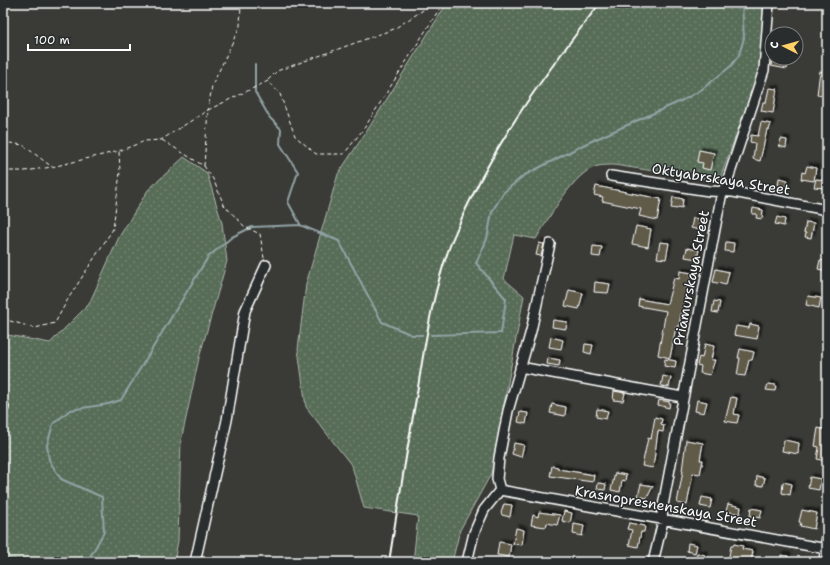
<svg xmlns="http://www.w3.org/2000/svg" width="830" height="565" font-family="'Shantell Sans',sans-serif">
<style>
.park{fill:url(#park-dots);stroke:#acb6ac}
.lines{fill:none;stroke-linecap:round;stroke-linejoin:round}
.stream{stroke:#92a4a6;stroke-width:2}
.building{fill:#615a4a;stroke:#fff;filter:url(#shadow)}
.minor-casing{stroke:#fff;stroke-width:12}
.path{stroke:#fff;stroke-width:1;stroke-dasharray:4 3;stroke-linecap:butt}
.minor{stroke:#2a2d2e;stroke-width:9}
.rail{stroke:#fff;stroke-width:2}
.labels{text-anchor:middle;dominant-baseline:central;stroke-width:3;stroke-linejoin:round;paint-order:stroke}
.street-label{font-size:14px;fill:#fff;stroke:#2a2d2e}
</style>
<defs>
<pattern id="park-dots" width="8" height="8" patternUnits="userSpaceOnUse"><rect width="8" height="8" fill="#586d58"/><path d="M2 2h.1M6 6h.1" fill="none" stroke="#718371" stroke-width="1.8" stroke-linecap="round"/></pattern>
<filter id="shadow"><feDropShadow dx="3" dy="-3" stdDeviation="1" flood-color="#0009"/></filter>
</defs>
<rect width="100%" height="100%" fill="#3a3a36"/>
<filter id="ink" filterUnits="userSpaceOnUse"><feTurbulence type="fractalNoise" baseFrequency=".025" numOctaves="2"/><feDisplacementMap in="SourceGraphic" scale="8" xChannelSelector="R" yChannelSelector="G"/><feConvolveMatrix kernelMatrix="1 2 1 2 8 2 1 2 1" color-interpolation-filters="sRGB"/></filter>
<g filter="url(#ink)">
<path class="park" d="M447,3H486L490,5L492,3H767L766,45L755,84L719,181L614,165C609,165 603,165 598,166C574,171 548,220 536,239L514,235L504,279L524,296L491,474L460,530L452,562H413L418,516L364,508L352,466L306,407L298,349L306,284L338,174L370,126Z
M184,157L207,173L222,223L227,261L199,358L181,441L178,541L174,562H3V334L50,343L89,304L119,237L148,190Z"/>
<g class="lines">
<path class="stream" d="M255,64V92L270,118L281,129L280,144L298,172L288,202L300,224
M431,335L501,333L506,299L476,263L487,239L492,212L503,193L523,176L585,144L683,100L701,90L731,66L739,55L744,38L742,3
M3,558L25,562
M85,562L89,559L104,532L102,497L61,479L49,460L47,445L53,424L70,410L108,404L121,400L208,257L232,237L252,227L300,225L339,241L382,322L412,335H422"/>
</g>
<path class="building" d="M772,60L789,63L787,69L771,66Z
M820,71L827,73L825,96L817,95Z
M769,88L777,89L773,113L761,111L763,102H766Z
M761,122L771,124L769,130H767L760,161L753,159L755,143L750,142L751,135L758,136Z
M781,139L787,140L786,148L779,146Z
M699,150L714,153L710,170L702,168L703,163L697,162Z
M807,166L816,168L814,181L801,179L802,172L805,173Z
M779,178L788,180L786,186L778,185Z
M816,179L824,180L823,188L814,187Z
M596,186L661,199L657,220L639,216L641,209L602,201L603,197L594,195Z
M673,197L683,199L682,208L678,207L677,209L671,208Z
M753,208L763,210L762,219L756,218L757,214H752Z
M777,217L785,219L784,226L775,224Z
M693,218L706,220L704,231L691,228Z
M806,222L814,223L811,238L805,237L806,233H804Z
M636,226L651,229L648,247L632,244Z
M660,242L669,243L666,259L657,258Z
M726,242L734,243L733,252L725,251Z
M539,243L544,244L541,256L536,255Z
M593,246L602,247L600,257L592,256Z
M687,248L699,250L697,259L685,257Z
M820,260L827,262V271L818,269Z
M716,269L729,272L726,285L713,282Z
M680,271L692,273L689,286H687L683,307L685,308L684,314L681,313L679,327H676L670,358L658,355L666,311L638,306L639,299L667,304L674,278L679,279Z
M595,282L610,284L608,293L594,292Z
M569,290L583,293L579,309L565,306Z
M808,296L821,298L819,308L806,305Z
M714,301L720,302L718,313L712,312Z
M553,320L567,322L566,329L552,327Z
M750,324L759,326L757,339L734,335L736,326L749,328Z
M551,337L563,340L561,349L549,347Z
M585,344L593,345L591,354L584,352Z
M705,344L714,346L711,360H715L710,375L700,373L701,366L697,365L699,357L702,358Z
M740,349L754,352L752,360H749L745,376L737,375L740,358H738Z
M548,358L560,360L559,366L547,364Z
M665,359L676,361L675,368L664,366Z
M663,376L671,378L669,387L661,386Z
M768,384L776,385L775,391L766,390Z
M614,391L625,393L623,401L613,400Z
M731,397L737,398L734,414L739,415L737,423L725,421Z
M659,400L670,402L669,408L658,405Z
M697,400L707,402L704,413L695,411Z
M552,404L566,407L565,416L550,413Z
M597,409L608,411L606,419L596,417Z
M520,412L528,413L526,424L518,422Z
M655,417L662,419L661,424L664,425L663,432L658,431L653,468L642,466L648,438L651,439Z
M818,428L827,430L825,461L817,459L819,447L815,446Z
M686,440L703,443L700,460H703L700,474L693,473L687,505L677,503L683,471H682Z
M784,440L799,443L798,454L782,451Z
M514,443L524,445L521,457L512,454Z
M552,466L558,467V469L594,475L593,482L550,476Z
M615,473L626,475L625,481L622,480L620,492L611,490Z
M757,476L765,478L763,486L756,485Z
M810,477L821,479L819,490L808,488Z
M783,482L792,484L790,495L782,493Z
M598,483L606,484L605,490L597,489Z
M641,484L653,486L647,498L638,496Z
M702,497L712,499L710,508L700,506Z
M504,504L512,505L510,517L502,515L501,513Z
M728,504L741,507L740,514L726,511Z
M751,508L762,510L760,518L750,516Z
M802,510L817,513L814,529L800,526L801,523L799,522Z
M564,511L572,513L570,523L562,521Z
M539,512L560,515L557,525L547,523L546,527L531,525L533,515L538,517Z
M629,523L645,526L644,532H641L638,547L629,545L632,530L627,529Z
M574,524L584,526L582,536L573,534Z
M516,528L524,530L522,545L513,544Z
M499,542L511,544L509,557L497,555Z
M688,543L697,545L695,553L687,551Z
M734,544L743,546L742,549L753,551L751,562L728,561L731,546H733Z
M697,553L705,555L703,562H695Z
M781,555L788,556L787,562H780Z"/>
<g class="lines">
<defs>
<path id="minor" d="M611,176L709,191L733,192L827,210
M520,367L682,397
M3,407H4
M500,490L827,549
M500,490L497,479L499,458L508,411L531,331L550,244
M195,562L227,420L245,311L266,265
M467,562L474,533L484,510L500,490
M653,562L663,521L662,511L722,192L727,182L764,70L769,3
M824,562L827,536"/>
</defs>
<use href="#minor" class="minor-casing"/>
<path class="path" d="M268,80L277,71L394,29L434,3
M162,140L204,166L213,179L224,205L245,227L260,234L264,258
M3,142L23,145L52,167L119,151L145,141L161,140L208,110L212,86L240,26L241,3
M204,166L208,110L268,81L280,94L295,136L316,154H344L365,127L443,3
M3,171H25L52,167
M3,319L35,328L55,323L68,299L113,229L120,172L119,151"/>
<use href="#minor" class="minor"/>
<path class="rail" d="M389,562C398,504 408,445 418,387C426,337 434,285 453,238C490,148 541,79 600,3"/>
</g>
</g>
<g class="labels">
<g class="street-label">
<text transform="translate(721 179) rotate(9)">Oktyabrskaya Street</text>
<text transform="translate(691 278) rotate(-79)">Priamurskaya Street</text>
<text transform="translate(666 506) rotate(10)">Krasnopresnenskaya Street</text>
</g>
</g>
<rect width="830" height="565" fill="none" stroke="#2a2d2e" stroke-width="16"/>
<rect x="8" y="8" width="814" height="549" fill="none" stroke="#fff" stroke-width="1.5" filter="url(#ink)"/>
<g transform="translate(784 46) rotate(276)"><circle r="19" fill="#2a2d2e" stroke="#7f8182"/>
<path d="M0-3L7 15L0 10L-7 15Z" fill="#ffd166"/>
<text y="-6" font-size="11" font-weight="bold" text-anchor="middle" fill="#ffffff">С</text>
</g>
<path d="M28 44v6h102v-6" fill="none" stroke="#ffffff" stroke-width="2"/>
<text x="34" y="44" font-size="12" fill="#ffffff" stroke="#2a2d2e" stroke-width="3" paint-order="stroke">100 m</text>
</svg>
